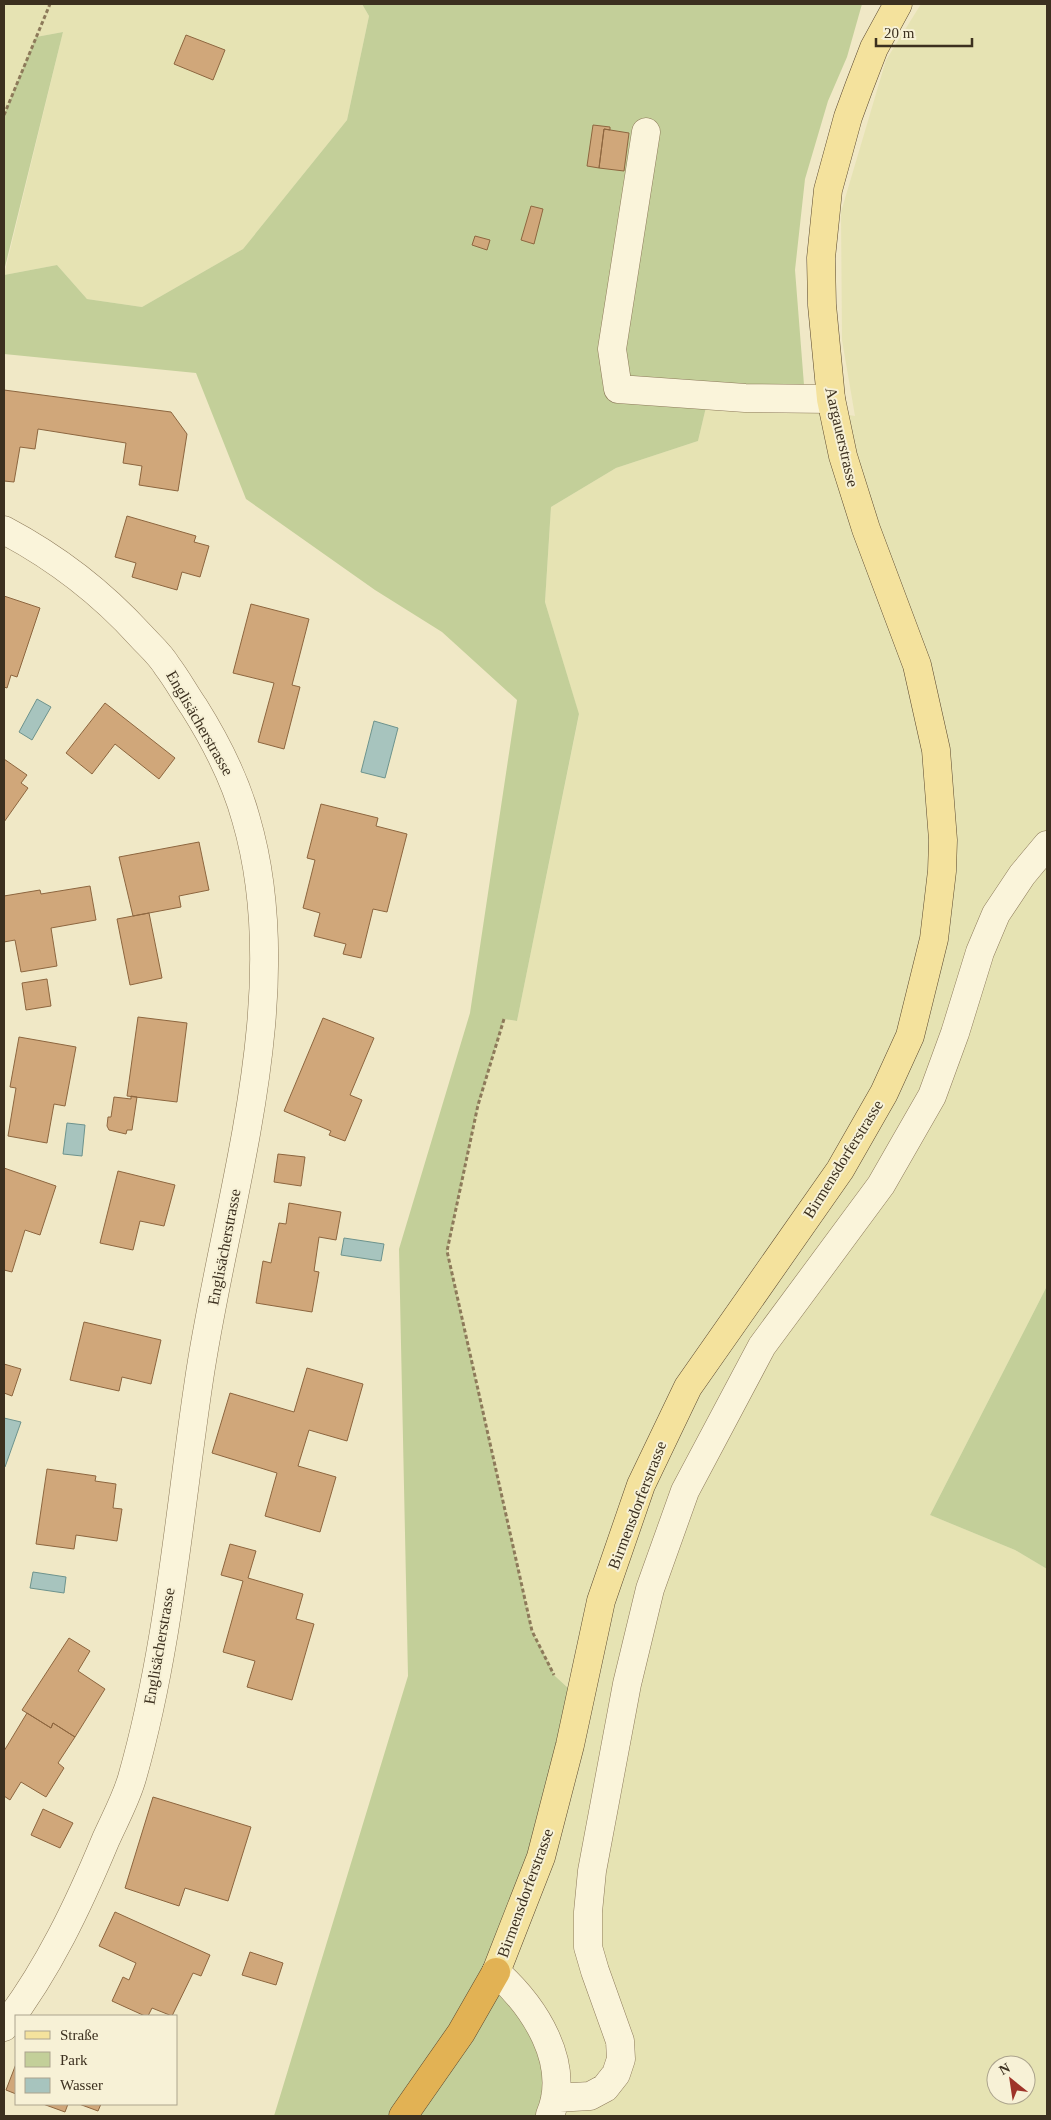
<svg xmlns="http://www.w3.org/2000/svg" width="1051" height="2120" font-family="Georgia,serif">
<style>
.farmland{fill:#e6e3b3;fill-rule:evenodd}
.green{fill:#c3cf99}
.water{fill:#a7c4be;stroke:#6d938d}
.building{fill:#d0a77a;stroke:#8d663f}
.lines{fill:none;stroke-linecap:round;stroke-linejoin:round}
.minor-casing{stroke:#8d7a5a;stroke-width:29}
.major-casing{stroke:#5a482f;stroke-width:29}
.highway-casing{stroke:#5a482f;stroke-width:29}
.path{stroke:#8d7a5a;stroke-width:3;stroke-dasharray:4 2.5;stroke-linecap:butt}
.minor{stroke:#faf4da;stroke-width:28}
.major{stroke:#f4e29d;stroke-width:28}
.highway{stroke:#e2b254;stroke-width:28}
.labels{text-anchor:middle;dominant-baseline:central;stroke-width:4;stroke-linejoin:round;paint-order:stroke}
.street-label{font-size:16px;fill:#3c301f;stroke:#f7f1d6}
</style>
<rect width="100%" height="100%" fill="#f0e8c6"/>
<path class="farmland" d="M4,4H362L369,16L347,120L243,249L142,307L87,299L57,265L4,275L63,32L36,37L4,115Z
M921,4H1047V1286L930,1515L1015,1550L1047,1569V2116H549L496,1972L580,1699L555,1676L532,1631L447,1251L478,1105L504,1019L517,1021L579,715L545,602L551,507L616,468L698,441L707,403L745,398L855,416L842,340L841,212L886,60ZM996,2065H1026V2095H996Z"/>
<path class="green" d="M362,4H862L847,57L828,101L805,179L795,270L804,385L707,403L698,441L616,468L551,507L545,602L579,714L517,1021L504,1019L478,1105L447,1251L532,1631L555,1676L580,1699L496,1972L539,2026L549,2116H274L408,1676L399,1249L470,1013L517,700L442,632L375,590L246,499L196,373L4,354V275L57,265L87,299L142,307L243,249L347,120L369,16Z
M63,32L4,271V115L36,37Z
M1047,1286V1569L1015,1550L930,1515Z"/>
<path class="water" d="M37,699L51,707L32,740L19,732Z
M374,721L398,728L385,778L361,772Z
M67,1123L85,1125L82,1156L63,1154Z
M344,1238L384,1244L381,1261L341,1255Z
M4,1418L21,1422L5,1467H4Z
M33,1572L66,1577L64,1593L30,1588Z"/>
<path class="building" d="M186,35L225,50L213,80L174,64Z
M593,125L610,127V130L604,129L599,168L587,166Z
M604,129L629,133L624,171L599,168Z
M531,206L543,209L534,244L521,240Z
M475,236L490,240L487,250L472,245Z
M4,390L171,412L187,434L178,491L139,485L142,466L123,463L126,443L38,429L35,449L20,447L14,482L4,481Z
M127,516L196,536L194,542L209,546L200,577L182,572L177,590L132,577L136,563L115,557Z
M4,596L40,608L17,677L11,675L7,688L4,687Z
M251,604L309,619L292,685L300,687L284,749L258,742L274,683L233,673Z
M105,703L175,758L159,779L115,744L92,774L66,753Z
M4,759L27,775L21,783L28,788L4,822Z
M321,804L378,818L376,826L407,834L387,912L373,909L361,958L343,954L346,944L314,936L320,913L303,908L315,860L307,858Z
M199,842L209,890L179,896L181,907L133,916L119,857Z
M90,886L96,920L51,928L57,966L21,972L15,940L4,942V896L40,890L41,894Z
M149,913L162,978L130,985L117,919Z
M47,979L51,1006L26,1010L22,983Z
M138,1017L187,1023L177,1102L127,1096Z
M323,1018L374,1038L350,1095L362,1100L345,1141L329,1135L331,1131L284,1111Z
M19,1037L76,1047L65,1106L54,1104L47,1143L8,1136L16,1088L10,1087Z
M131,1096L137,1097L132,1130H127L126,1134L109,1130L107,1126L108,1117H111L114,1097L131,1099Z
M278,1154L305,1157L301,1186L274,1182Z
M4,1168L56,1186L40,1235L25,1230L12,1272L4,1270Z
M118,1171L175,1185L164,1226L140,1221L133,1250L100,1243Z
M289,1203L341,1212L336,1240L319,1237L314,1271L319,1272L312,1312L256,1303L263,1261L271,1263L279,1223L286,1224Z
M84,1322L161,1340L151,1384L122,1377L119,1391L70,1380Z
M4,1364L21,1369L12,1396L4,1393Z
M307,1368L363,1384L347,1441L309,1430L298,1466L336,1477L320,1532L265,1516L277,1473L212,1453L230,1393L294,1412Z
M47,1469L96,1476L95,1481L116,1484L113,1508L122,1509L117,1541L76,1535L74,1549L36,1544Z
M230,1544L256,1551L248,1578L303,1594L296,1619L314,1624L292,1700L247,1687L255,1661L223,1652L243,1581L221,1575Z
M69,1638L90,1651L78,1671L105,1689L75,1737L53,1723L51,1728L22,1710Z
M27,1713L51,1728L53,1723L75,1737L58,1763L64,1768L46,1797L21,1782L10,1800L4,1796V1751Z
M153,1797L251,1827L228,1901L185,1888L179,1906L125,1888Z
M43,1809L73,1823L60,1848L31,1835Z
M115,1912L210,1955L201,1976L193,1973L172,2016L152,2008L148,2016H145L112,2001L123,1977L129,1980L136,1963L99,1946Z
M250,1952L283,1963L276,1985L242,1975Z
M16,2064V2094L6,2090Z
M43,2104H68L65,2112Z
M79,2104H101L98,2111Z"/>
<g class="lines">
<defs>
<path id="minor" d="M646,132L612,349L618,389L745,398L831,399
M4,530C55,557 101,592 140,635C149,645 160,654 167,666C177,679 185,694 194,707C216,742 235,779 246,819C298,997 225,1202 199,1380C179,1513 169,1649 132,1778C126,1799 115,1819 106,1839C79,1904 48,1970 4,2027
M496,1972C534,2006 572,2063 550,2115
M555,2098L590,2096L605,2088L616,2074L621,2059L620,2041L595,1971L588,1947V1912L592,1871L627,1684L650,1589L685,1491L762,1346L881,1185L932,1096L955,1033L980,952L996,914L1022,875L1047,845"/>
<path id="major" d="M496,1972L541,1857L570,1745L601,1601L641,1485L688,1387L840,1170L884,1093L910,1036L934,939L942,871L943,840L936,750L917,665L866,529L843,456L831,399L822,305L821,258L828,190L848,117L859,87L874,48L898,4"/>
<path id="highway" d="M403,2116L461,2033L496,1972"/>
</defs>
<use href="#minor" class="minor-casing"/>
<use href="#major" class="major-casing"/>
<use href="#highway" class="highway-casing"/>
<path class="path" d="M4,115L50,4
M504,1019L478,1105L447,1251L532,1631L554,1675"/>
<use href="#minor" class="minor"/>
<use href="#major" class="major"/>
<use href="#highway" class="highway"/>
</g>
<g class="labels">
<g class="street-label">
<text transform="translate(842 437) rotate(77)">Aargauerstrasse</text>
<text transform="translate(200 723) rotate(60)">Englisächerstrasse</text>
<text transform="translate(843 1159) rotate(-58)">Birmensdorferstrasse</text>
<text transform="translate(224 1247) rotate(-79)">Englisächerstrasse</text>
<text transform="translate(637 1505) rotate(-69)">Birmensdorferstrasse</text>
<text transform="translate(159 1646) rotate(-80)">Englisächerstrasse</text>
<text transform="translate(525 1893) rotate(-70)">Birmensdorferstrasse</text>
</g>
</g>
<rect width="1051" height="2120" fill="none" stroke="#3c301f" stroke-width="10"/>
<rect x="15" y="2015" width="162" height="90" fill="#f7f1d6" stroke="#aca48d"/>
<rect x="25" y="2031" width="25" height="8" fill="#f4e29d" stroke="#aca48d"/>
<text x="60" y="2040" font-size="15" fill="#3c301f">Straße</text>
<rect x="25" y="2052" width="25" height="15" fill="#c3cf99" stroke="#aca48d"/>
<text x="60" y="2065" font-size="15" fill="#3c301f">Park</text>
<rect x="25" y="2078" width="25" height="15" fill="#a7c4be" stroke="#aca48d"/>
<text x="60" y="2090" font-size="15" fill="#3c301f">Wasser</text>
<g transform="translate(1011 2080) rotate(330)"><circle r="24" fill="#f7f1d6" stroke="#aca48d"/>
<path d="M0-4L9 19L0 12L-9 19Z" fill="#9e3328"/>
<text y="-8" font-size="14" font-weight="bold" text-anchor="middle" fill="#3c301f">N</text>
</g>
<path d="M876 38v8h96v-8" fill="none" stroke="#3c301f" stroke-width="2.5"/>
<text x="884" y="38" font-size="15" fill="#3c301f" stroke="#f7f1d6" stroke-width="4" paint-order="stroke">20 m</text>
</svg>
